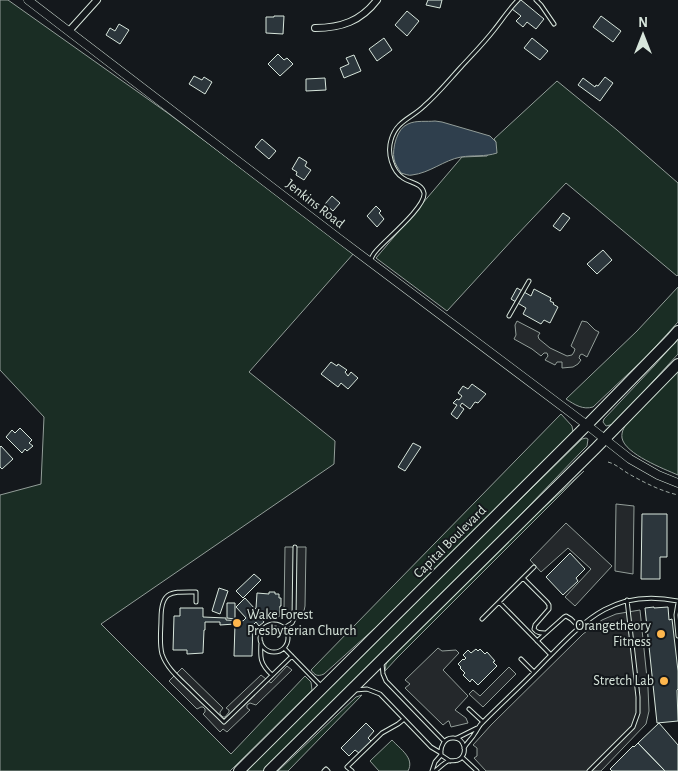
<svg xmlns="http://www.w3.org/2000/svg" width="678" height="771" font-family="'Alegreya Sans',sans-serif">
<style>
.green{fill:#1a2d24;stroke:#939e99}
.parking{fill:#24282b;stroke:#939e99}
.water{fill:#2f3f4d;stroke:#939e99}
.building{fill:#2c363c;stroke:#d8e6dc}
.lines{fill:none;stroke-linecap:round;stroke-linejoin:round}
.service-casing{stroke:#d8e6dc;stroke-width:5}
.minor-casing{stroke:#d8e6dc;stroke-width:8}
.tertiary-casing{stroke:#d8e6dc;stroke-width:9}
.trunk-casing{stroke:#d8e6dc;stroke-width:12}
.path{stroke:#9da8a2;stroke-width:1;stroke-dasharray:4 2.5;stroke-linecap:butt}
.service{stroke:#14181c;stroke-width:3}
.minor{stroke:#14181c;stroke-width:6}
.tertiary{stroke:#14181c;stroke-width:8}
.trunk{stroke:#14181c;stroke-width:10}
.poi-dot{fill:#ffb74d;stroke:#14181c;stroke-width:2}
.labels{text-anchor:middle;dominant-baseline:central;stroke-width:4;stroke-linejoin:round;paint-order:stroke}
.street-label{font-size:14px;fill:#d8e6dc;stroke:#14181c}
.poi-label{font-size:14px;fill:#d8e6dc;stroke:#14181c;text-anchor:end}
</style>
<rect width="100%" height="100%" fill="#14181c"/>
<path class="green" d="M0,0H8L169,114L354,253L249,372L335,441L334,464L101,624L231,754L305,676L311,682L312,690L307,695L230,771H0V495L41,484L44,417L0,370Z
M557,81L617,130L678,183V275L677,276L566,183L514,238L447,311L376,258L462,157L487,156L496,142L494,139Z
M678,287V322L647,356L593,407C583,410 575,405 566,399L637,331Z
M678,339V354L614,424L606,426L603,422L604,419L654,366Z
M678,370V475C664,469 625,454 622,438C621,431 625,426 629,420Z
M561,414L572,426L573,432L437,568L385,619L324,674C317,677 315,675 311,670Z
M586,438L588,439L587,446L580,453L478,559L263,771H243L582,439Z
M584,471L397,658L385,671L386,664L389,660L520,529Z
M362,695L288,771H278L356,697Z
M392,740C400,749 415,758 408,771H379L370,761Z"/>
<path class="parking" d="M517,321L540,333L538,336L539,339L550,348L567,356L572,355L574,352L575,349L571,346L582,321L587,322L595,330L599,332L587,357L582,354L580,355L579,358L581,360L578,364L573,367L562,368V362H557L555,365L545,360L548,356L547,353H544L541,356L532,349L514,339L516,335L515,325Z
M616,504L634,506L633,574L615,571Z
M566,523L612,566L575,606L565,597L591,569L568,548L541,572L530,560Z
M285,547H306L305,606L303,616L284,610Z
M640,610L648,688L649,711L646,724L601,771H486L474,758L477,756V748L473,745L491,725L583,634L602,620L616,614Z
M438,648L442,651L456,650L459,653L443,670L468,696L455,710L466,718L468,723L451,727L449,721H448L443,725L405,688L410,684L405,680Z
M287,666L292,670L256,705L250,703L247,705V708L250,710L227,732L223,729L220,732L203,714L205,712V709L203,707H201L197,709L169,681L182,668L223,708L220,712V714L223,717H225L229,712V710L226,708L261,675L271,683Z
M509,667L516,674L483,707L469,694L473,690L480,696Z"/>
<path class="water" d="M435,121L442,122L490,136L496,142L497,153C485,157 473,155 461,157C444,160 430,173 412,175C409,176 405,174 401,173C398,168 395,164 394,159C392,148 397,128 408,124C416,120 427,122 435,121Z"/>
<path class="building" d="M428,0H442L440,8L426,5Z
M520,0H521L544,19L536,29L527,22L523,27L516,21L521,16L512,9Z
M407,11L419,21L407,36L395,25Z
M274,16H284L283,34L266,33V17H274Z
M601,16L621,31L613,42L593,27Z
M119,24L129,30L120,44L106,35L110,28L115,31Z
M384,38L392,50L377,61L369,49Z
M532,38L548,51L540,60L524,48Z
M278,54L284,60L287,58L293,64L280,76L268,64Z
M354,55L361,71L344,78L340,68L349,64L346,58Z
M194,76L202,80L204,77L212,82L205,94L189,84Z
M605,77L613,83L600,101L578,85L583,78L595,87L596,85L598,86Z
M325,78L326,90L306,91V79Z
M262,139L276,151L269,159L255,147Z
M299,157L307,162L305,166L311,170L304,180L296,175L297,172L292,169Z
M332,196L340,203L333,211L325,204Z
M376,206L381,211L379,213L384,219L377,227L367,216Z
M563,213L570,218L560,231L553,226Z
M603,250L612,260L597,274L587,264Z
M517,288L531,296L534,289L551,298L550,301L554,303L553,304L558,307L550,323L544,320L541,324L523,314L526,308L511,299Z
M331,362L337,366L338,364L347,370L345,372L348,376L351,372L358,378L348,389L341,383L338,387L321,374Z
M472,384L486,394L478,403L475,402L470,409L462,403L460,406L464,409L457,419L451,414L457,405L453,403L457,399L459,400L462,396L458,393L463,386L468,389Z
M20,428L32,440L29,443L33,446L27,451L25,449L22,453L6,437L12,430L15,433Z
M413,443L421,447L405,471L398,467Z
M1,446L13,459L2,469L0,467V447Z
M642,514H667V557H660V579H641Z
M570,553L585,569L576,578L578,581L563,595L546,577Z
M254,574L261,580L243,598L236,591Z
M219,588L228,591L220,614L212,611Z
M269,592H275V594H279V598H281V606H280L279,617H262L261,618L264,622L259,626L256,622L253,625L252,656H234L235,624L220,625V622H205V630H204L203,653L187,654V650H173L174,616H180V608H203V617L226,618V620L243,621L246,618L236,607L245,598L255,609L256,608L257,593L269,594Z
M227,603H235V619L227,618Z
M654,607V608L668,607L669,620L672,619L678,671V689L677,690L678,721L657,723L645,608Z
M476,649L478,651L480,649L485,654L487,652L495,661L493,662L497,666L478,685L472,679L470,682L463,675L465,673L460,668L461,667L458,664L463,659L464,660L466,658L463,655L468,650L471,653Z
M366,723L374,731L368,738L371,741L359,753L355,750L349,756L341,748Z
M659,723L678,745V771H665L638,743Z
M638,743L665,771H612L610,769L633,746L634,747Z"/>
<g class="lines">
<defs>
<path id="service" d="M536,0L541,5L554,24
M370,261C372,257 373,254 376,251C385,240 426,207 424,193C422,183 410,183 403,178C392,171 387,153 391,140C396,121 412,118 424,106C438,94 449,80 461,67C472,55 484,43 494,30C502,20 509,9 518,0
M509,316L529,281
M523,578L547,602L549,605V609L535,625L534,629C537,633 540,633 545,633
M196,602V592C171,592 161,590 161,619C161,630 159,643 162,654C167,669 180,679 191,690C202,701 213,711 224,722L292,656
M499,602L551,655
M678,603L676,615L678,636
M482,619L534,567
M260 638a14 14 0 1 1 28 0a14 14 0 1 1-28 0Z
M284,628L292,623L294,619L295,547
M537,641L564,617L566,616L571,619L579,627
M261,642C260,658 260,664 272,675
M284,648L322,687
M521,659L534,672
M382,664L383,674L386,681L444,741
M355,690L367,689L380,694L431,747L441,753
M469,709L483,722
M457,738L477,728
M464,748C467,742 472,739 475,733C478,729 479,725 483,722C503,702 524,683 543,663C585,620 613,588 678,601
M462,757L477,771
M324,771L326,769L328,771
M352,771L347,767L382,733L398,724L403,720
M432,771L435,762L441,755
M435,771C439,768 444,763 448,761C452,760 456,762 460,759C468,752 464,738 454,738C444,737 440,747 441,755L450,761
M589,771L633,727L638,713V697L627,600"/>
<path id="minor" d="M315,28C341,28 361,21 377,0
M69,31L97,0"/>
<path id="tertiary" d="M28,0L337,237L587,425L630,459L658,475L678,483"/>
<path id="trunk" d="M239,771L587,425L671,339L678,331
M269,771L596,448L678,364"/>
</defs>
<use href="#service" class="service-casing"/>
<use href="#minor" class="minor-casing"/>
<use href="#tertiary" class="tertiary-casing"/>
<use href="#trunk" class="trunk-casing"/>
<path class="path" d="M608,462C616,464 622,470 629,474C645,483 661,491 678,495"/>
<use href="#service" class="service"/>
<use href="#minor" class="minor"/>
<use href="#tertiary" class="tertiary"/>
<use href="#trunk" class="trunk"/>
</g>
<g class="poi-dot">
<circle cx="237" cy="623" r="5"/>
<circle cx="661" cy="634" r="5"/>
<circle cx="664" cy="681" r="5"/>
</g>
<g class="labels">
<g class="street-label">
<text transform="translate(315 204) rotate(38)">Jenkins Road</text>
<text transform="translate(450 542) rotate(-45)">Capital Boulevard</text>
</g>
<g class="poi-label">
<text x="247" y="615" text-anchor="start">Wake Forest<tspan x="247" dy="16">Presbyterian Church</tspan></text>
<text x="651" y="626">Orangetheory<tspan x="651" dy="16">Fitness</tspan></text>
<text x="654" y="681">Stretch Lab</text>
</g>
</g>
<g transform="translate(643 35)" stroke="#14181c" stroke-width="4" paint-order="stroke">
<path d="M0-4L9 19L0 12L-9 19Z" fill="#d8e6dc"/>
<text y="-8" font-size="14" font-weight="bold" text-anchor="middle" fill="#d8e6dc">N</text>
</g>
</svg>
